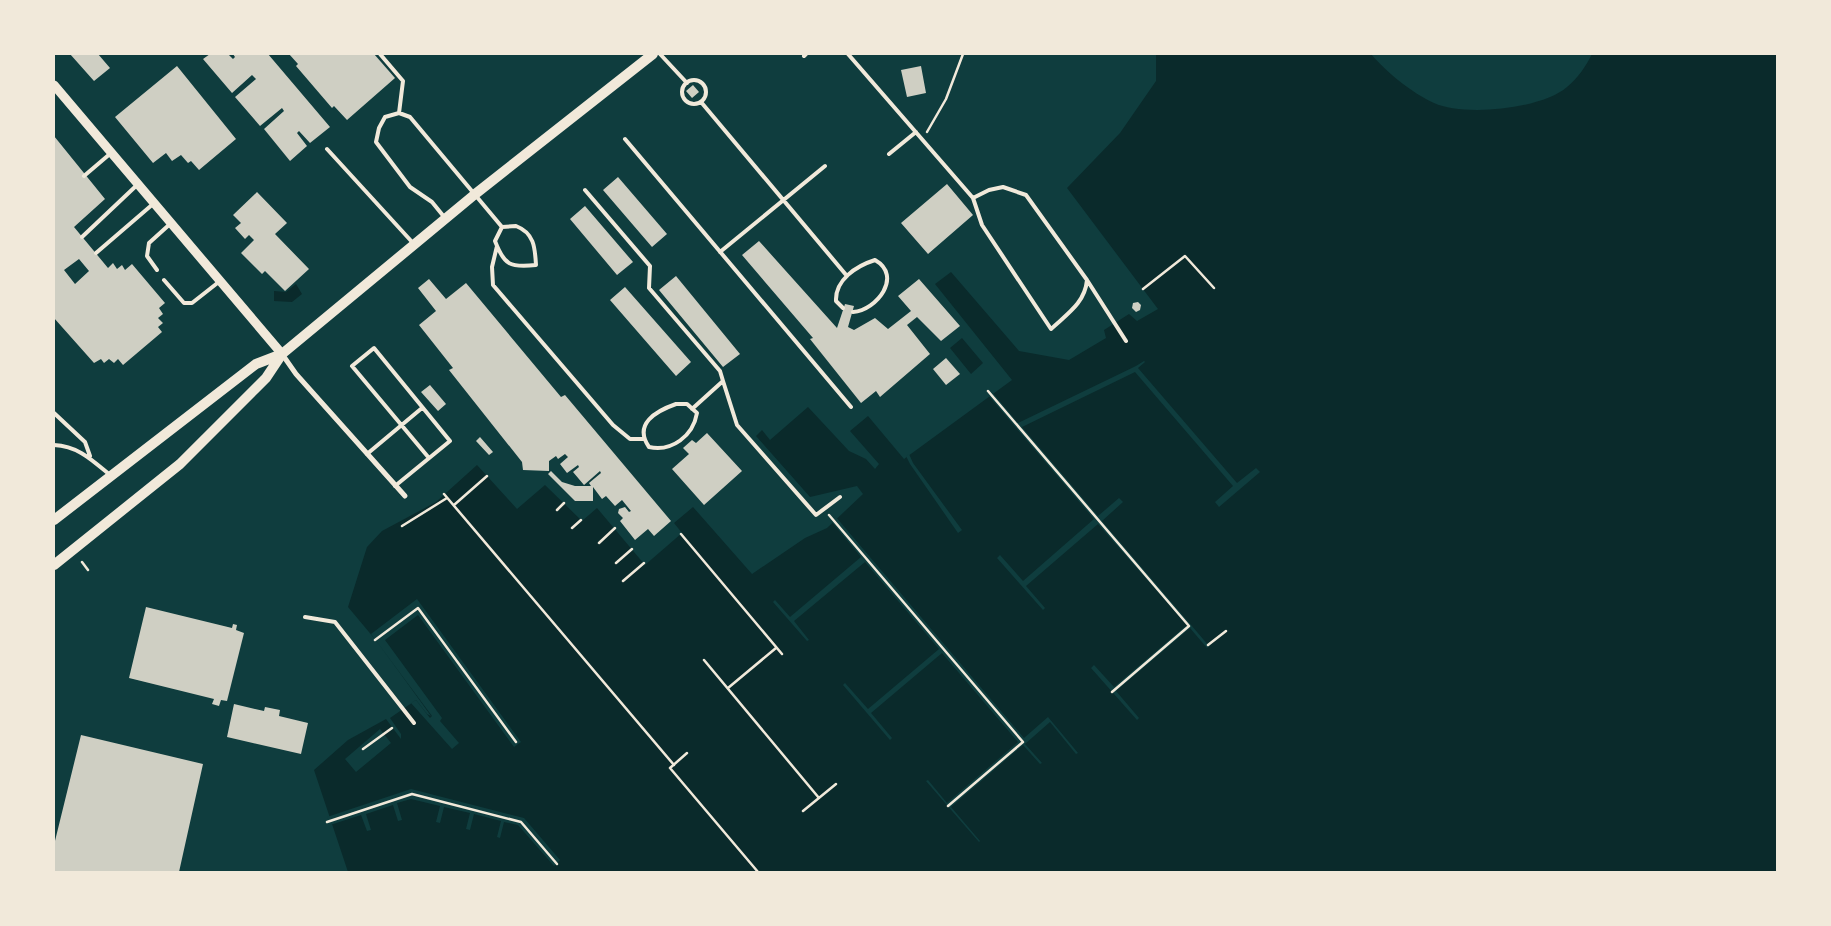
<svg xmlns="http://www.w3.org/2000/svg" width="1831" height="926" font-family="'Source Sans 3',sans-serif">
<style>
.water{fill:#0a2a2b}
.pier{fill:#0f3d3e}
.building{fill:#cfcfc3;fill-rule:evenodd}
.lines{fill:none;stroke-linecap:round;stroke-linejoin:round}
.path{stroke:#f1e9da;stroke-width:2.5}
.service{stroke:#f1e9da;stroke-width:4}
.minor{stroke:#f1e9da;stroke-width:5}
.tertiary{stroke:#f1e9da;stroke-width:9}
.secondary{stroke:#f1e9da;stroke-width:10}
</style>
<rect width="100%" height="100%" fill="#0f3d3e"/>
<path class="water" d="M1156,54H1371C1386,72 1412,93 1434,103C1464,117 1542,109 1567,87C1578,78 1586,66 1592,54H1777V872H348L314,770L348,740L386,719L401,739V734L390,718L416,700L427,714L431,716L379,644L348,607L367,547L382,531L436,502L477,465L517,509L545,485L582,521L597,508L645,565L682,533L674,523L693,507L752,574L805,538L827,528L863,494L857,486L810,497L756,436L762,430L770,440L808,407L849,451L866,459L875,469L879,464L850,431L868,416L904,459L1012,380L935,284L951,272L1019,351L1069,360L1106,338L1104,330L1129,314L1137,321L1158,309L1067,188L1120,133L1156,81Z
M296,284L302,294L292,302L274,301V291L286,292Z
M962,338L983,363L971,374L950,348Z"/>
<path class="pier" d="M1144,361L1145,362L1138,368L1237,483L1256,468L1260,472L1219,507L1215,502L1233,486L1135,372L1022,427L1098,516L1119,498L1123,502L1102,521L1209,646L1207,648L1190,628L1116,691L1139,718L1137,720L1091,668L1094,665L1114,687L1187,625L1098,524L1026,586L1045,608L1043,610L997,558L1000,555L1023,581L1094,519L988,395L992,392L1018,423L1136,366Z
M909,454L913,463L962,530L958,533L910,464L906,456Z
M835,516L1024,738L1048,717L1078,753L1076,754L1050,722L1025,744L1042,763L1040,764L1023,745L951,807L980,841L979,842L926,781L928,780L947,803L1018,742L942,653L871,713L892,738L890,740L843,685L845,683L868,709L939,649L865,562L794,621L809,640L807,641L773,602L775,600L790,617L861,557L831,521Z
M417,599L521,742L514,747L418,615L385,640L442,718L440,721L459,743L452,749L411,703L416,700L430,718L432,716L371,634Z
M380,729L391,743L356,772L345,759Z
M411,789L524,818L560,860L554,866L518,825L504,822L500,838L497,837L501,821L474,814L470,830L466,829L470,813L444,807L440,823L436,822L440,806L411,799L397,803L402,820L398,821L393,805L366,814L371,830L367,831L361,815L330,825L327,817Z"/>
<path class="building" d="M70,54H98L110,68L94,81Z
M210,54H228L233,59L235,57L233,54H268L330,127L310,143L299,131L297,133L307,146L290,161L264,129L284,111L282,108L260,126L235,97L256,79L252,75L232,93L203,59Z
M289,54H374L395,78L347,120L334,106L332,108L296,66L298,64Z
M177,66L236,139L199,170L191,161L188,163L181,155L172,161L166,153L153,163L115,117Z
M921,66L926,93L907,97L901,70Z
M693,85L699,92L692,98L686,91Z
M54,136L105,199L74,227L108,268L113,263L117,269L122,265L125,270L132,264L165,303L159,308L163,314L158,318L163,323L158,327L162,332L123,365L118,359L114,363L109,359L104,363L101,359L94,363L54,318ZM79,259L89,271L75,284L64,270Z
M618,177L667,234L652,247L603,190Z
M947,184L973,215L928,254L901,223Z
M257,192L287,223L275,234L309,269L285,291L265,271L262,274L241,253L254,240L249,235L245,239L235,228L241,223L233,215Z
M585,206L633,262L617,275L570,219Z
M759,241L837,328L845,304L854,306L848,327L854,330L875,318L888,329L911,311L898,296L919,279L960,326L941,341L917,317L907,325L930,354L880,397L876,391L861,403L810,339L813,338L742,255Z
M676,276L740,354L723,367L659,290Z
M429,279L446,299L466,283L561,397L565,395L671,521L654,536L648,529L635,540L620,521L623,518L618,513L619,509L625,507L629,512L631,511L622,500L615,506L606,496L602,499L593,487V501H575L548,474L551,471L562,482L575,486H591L589,483L601,473L600,471L584,485L573,472L579,467L578,465L567,473L560,464L568,457L565,454L558,459L556,456L549,461V471L523,470L522,462L449,370L453,368L419,325L436,311L418,288Z
M625,287L691,362L676,376L610,300Z
M1138,302L1141,305L1140,310L1136,312L1132,308L1133,303Z
M946,358L960,374L946,385L933,369Z
M430,385L446,404L438,411L421,392Z
M707,433L742,471L704,505L672,469L689,454L683,448L692,440L696,443Z
M480,437L493,452L489,455L476,441Z
M146,607L232,628L233,624L237,625L236,630L244,633L227,701L221,700L219,706L212,704L214,699L129,678Z
M234,704L264,711L265,707L280,710L279,716L308,723L301,754L227,737Z
M81,735L203,764L179,872H54V845Z"/>
<g class="lines">
<path class="path" d="M927,132L946,99L963,54
M1143,289L1185,256L1214,288
M988,391L1189,626L1112,692
M444,494L674,765
M454,505L487,476
M557,510L564,503
M829,515L1023,742L948,806
M402,526L447,498
M572,528L581,520
M681,534L782,654
M599,543L615,528
M82,562L88,570
M616,563L632,549
M623,581L644,563
M375,640L418,608L516,742
M1208,645L1226,631
M704,660L819,798
M728,688L776,648
M363,749L392,728
M687,753L670,768L758,872
M803,811L836,784
M327,822L412,794L521,822L557,864"/>
<path class="service" d="M380,54L403,81L399,113
M660,54L687,83
M848,54L973,198L982,225L1051,329C1067,314 1085,303 1087,280L1026,195L1003,187L989,190L973,198
M804,56L806,54
M682 92a12 12 0 1 1 24 0a12 12 0 1 1-24 0Z
M701,102L847,276
M625,139L851,407
M327,149L413,243
M889,154L916,132
M84,176L111,153
M585,190L650,266L649,288L720,371L723,381L692,409
M445,218L432,202L410,187L376,142L379,128L385,117L399,113L410,117L502,227
M516,226C534,233 535,247 536,265C510,268 504,265 495,241L502,227Z
M82,237L137,185
M497,246L492,267L493,285L613,425L630,439H643
M720,252L825,166
M96,253L153,204
M157,270L147,256L149,243L170,224
M164,280L184,303H192L220,281
M1087,280L1126,341
M843,308L836,301C835,280 856,266 875,260C903,276 877,310 853,312
M723,381L737,425L816,515L840,497
M676,404H687L697,413C693,436 672,452 649,447C633,424 656,411 676,404Z
M54,413L85,442L90,456
M54,445C78,446 92,460 110,475
M367,454L422,408
M395,486L450,441L374,348L352,366L429,458
M305,617L335,622L414,723"/>
<path class="minor" d="M282,354L296,374L405,496"/>
<path class="tertiary" d="M54,85L282,354"/>
<path class="secondary" d="M54,520L256,364L282,354
M54,565L180,464L266,378L282,354L474,195L653,54"/>
</g>
<rect width="1831" height="926" fill="none" stroke="#f1e9da" stroke-width="110"/>
</svg>
